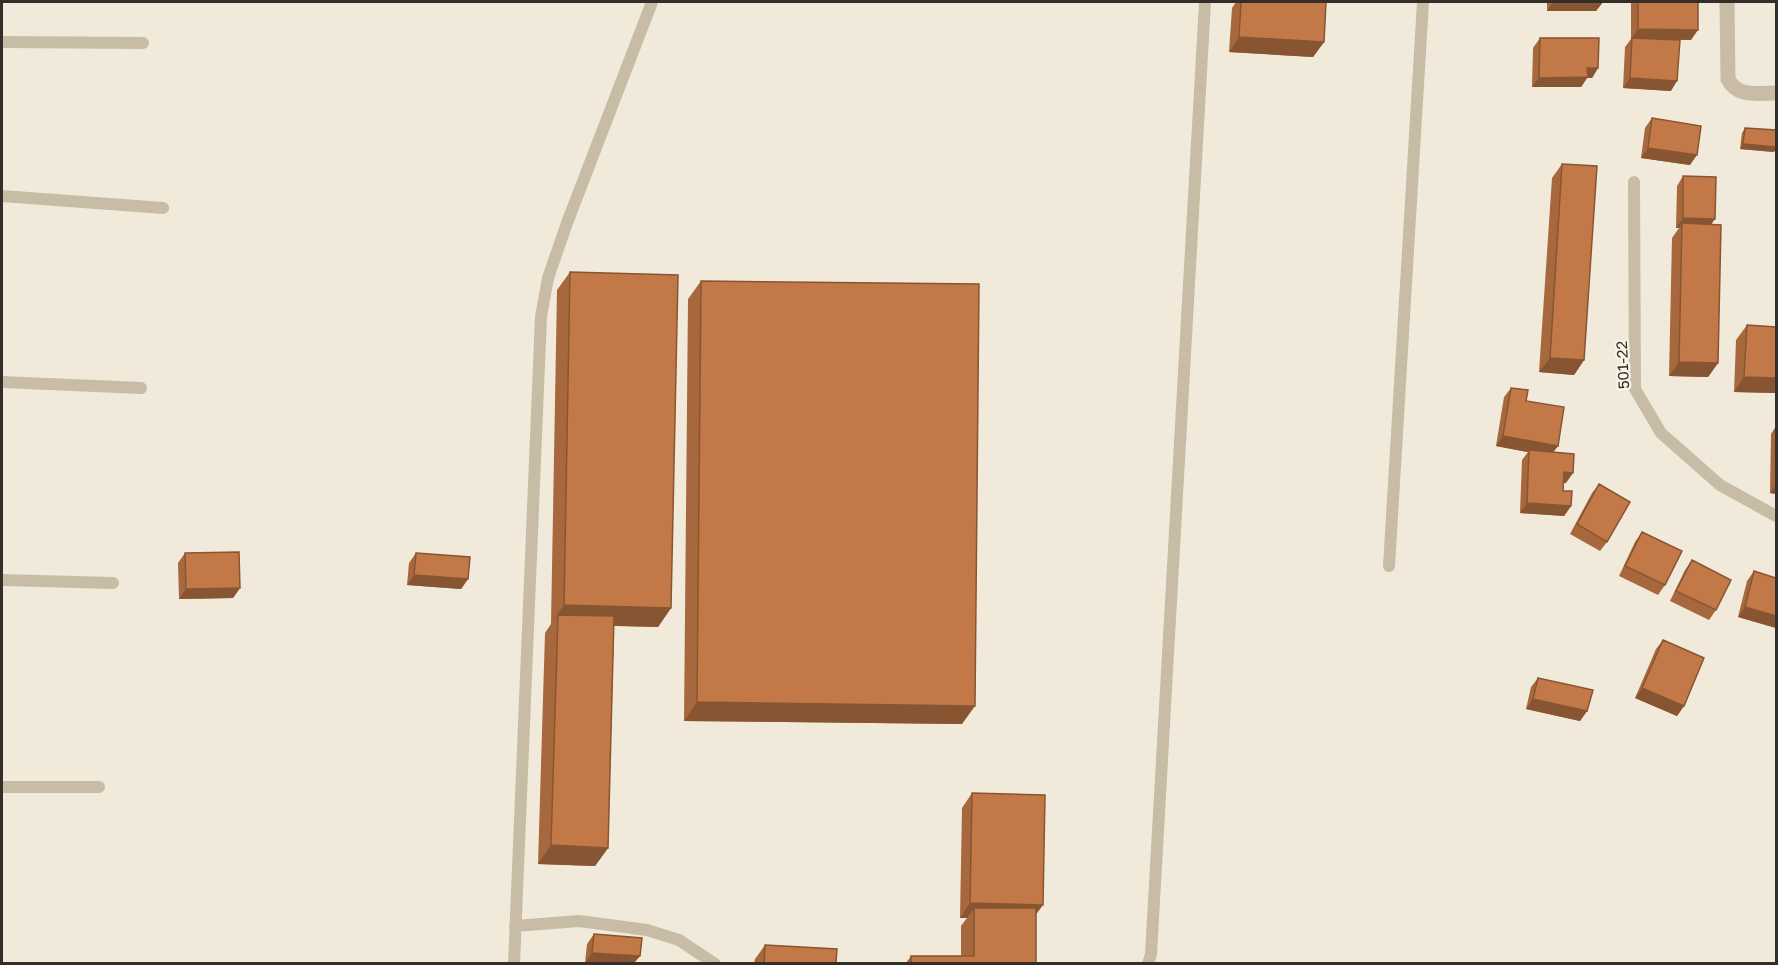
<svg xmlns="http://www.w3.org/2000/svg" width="1778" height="965" font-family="'Golos Text',sans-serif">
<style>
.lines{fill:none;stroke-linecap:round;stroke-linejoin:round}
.service{stroke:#c9bca7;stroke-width:12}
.minor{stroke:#c9bca7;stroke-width:15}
.wall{fill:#a8683d}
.shaded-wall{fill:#885532}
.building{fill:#c37947;stroke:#885532;stroke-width:1.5}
.labels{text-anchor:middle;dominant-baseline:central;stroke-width:4.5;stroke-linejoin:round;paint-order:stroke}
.street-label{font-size:15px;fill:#352e28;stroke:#f9f4e7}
</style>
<rect width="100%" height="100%" fill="#f1eadb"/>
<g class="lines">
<path class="service" d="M2,42L143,43
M1634,182L1635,389L1661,433L1720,485L1776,516
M2,196L163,208
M2,382L141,388
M1389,566L1423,2
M2,580L113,583
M2,787H99
M515,926L579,921L647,930L679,940L715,964
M514,964L541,317L548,278L567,223L652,2
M1148,964L1151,954L1205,2"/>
<path class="minor" d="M1727,2L1728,79C1737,98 1759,93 1776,93"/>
</g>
<path class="wall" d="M1236,2H1326L1324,42L1313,57L1229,52L1232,8Z
M1547,2H1603L1596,11H1547Z
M1631,2H1698L1691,40L1665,39L1671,91L1623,88L1625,47L1631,39Z
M1540,38L1598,68L1592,78H1587L1581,87H1532L1533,48Z
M1652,118L1690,165L1641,158L1645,128Z
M1745,128L1774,152L1740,149L1742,133Z
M1562,164L1584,360L1574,375L1539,372L1552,178Z
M1683,176L1712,224L1718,363L1708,377L1669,376L1672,238L1679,228H1676L1677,186Z
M570,272L671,608L658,627L614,626L608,848L595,866L538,864L545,633L551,624L557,290Z
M701,281L962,724L684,721L688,299Z
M1747,325L1776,393L1734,392L1736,340Z
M1511,388L1526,401L1558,446L1553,452L1566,483H1564L1563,491L1571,506L1564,516L1520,513L1522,460L1528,452L1496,446L1504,397Z
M1776,426V494L1770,493L1771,434Z
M1599,484L1607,542L1600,551L1570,534L1592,493Z
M1642,532L1665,585L1658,595L1619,576L1635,542Z
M185,553L240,588L233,598L179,599L178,563Z
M416,553L468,579L461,589L407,585L409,563Z
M1692,560L1716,610L1709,620L1670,601L1685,570Z
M1754,571L1776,578V628L1738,617L1747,581Z
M1663,640L1684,706L1677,716L1635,698L1656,649Z
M1538,678L1587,711L1580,721L1526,709L1531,687Z
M972,793L1036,915V963H906L911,956H961V926L967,918H960L962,808Z
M594,934L640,956L634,963H585L587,944Z
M765,945L836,963H754L755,959Z"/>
<path class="shaded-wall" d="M1553,2H1603L1596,11H1547Z
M1638,29L1698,30L1691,40L1631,39Z
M1239,37L1324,42L1313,57L1229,52Z
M1587,68H1598L1592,78H1587L1581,87H1532L1539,78Z
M1630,78L1677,81L1671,91L1623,88Z
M1743,144L1776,147V149L1774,152L1740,149Z
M1648,148L1697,155L1690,165L1641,158Z
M1683,218L1715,219L1708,229L1682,223L1679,228H1676Z
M1550,358L1584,360L1574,375L1539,372Z
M1679,362L1718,363L1708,377L1669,376Z
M1744,377L1776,378V393L1734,392Z
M1503,436L1558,446L1551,455L1529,450L1528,452L1496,446Z
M1564,472L1573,473L1566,483L1557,482Z
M1776,485V494L1770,493Z
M1527,503L1571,506L1564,516L1520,513Z
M414,575L468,579L461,589L407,585Z
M240,588L233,598L179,599L186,589Z
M564,605L671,608L658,627L558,624V615L551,624Z
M1745,607L1776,616V628L1738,617Z
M1642,688L1684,706L1677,716L1635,698Z
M1533,699L1587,711L1580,721L1526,709Z
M697,702L975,706L962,724L684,721Z
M551,845L608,848L595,866L538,864Z
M970,903L1043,905L1032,920L974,908L967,918H960Z
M592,953L640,956L634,963H585Z"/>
<path class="building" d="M1241,2H1326L1324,42L1239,37Z
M1638,2H1698V30L1638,29Z
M1540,38H1599L1598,68H1587L1588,77L1539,78Z
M1632,38L1680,40L1677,81L1630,78Z
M1652,118L1701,126L1697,155L1648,148Z
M1745,128L1776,130V147L1743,144Z
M1562,164L1597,166L1584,360L1550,358Z
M1683,176L1716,177L1715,219L1683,218Z
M1682,223L1721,225L1718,363L1679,362Z
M570,272L678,275L671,608L564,605Z
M701,281L979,284L975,706L697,702Z
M1747,325L1776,327V378L1744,377Z
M1511,388L1528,390L1526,401L1564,407L1558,446L1503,436Z
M1529,450L1574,454L1573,473L1564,472L1563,491H1572L1571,506L1527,503Z
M1599,484L1630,502L1607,542L1577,524Z
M1642,532L1682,551L1665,585L1625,566Z
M239,552L240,588L186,589L185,553Z
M416,553L470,557L468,579L414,575Z
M1692,560L1731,580L1716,610L1676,591Z
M1754,571L1776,578V616L1745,607Z
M558,615L614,616L608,848L551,845Z
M1663,640L1704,658L1684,706L1642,688Z
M1538,678L1593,690L1587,711L1533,699Z
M972,793L1045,795L1043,905L970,903Z
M974,908H1036V963H911V956H974Z
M594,934L642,938L640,956L592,953Z
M765,945L837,949L836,963H764Z"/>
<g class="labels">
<g class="street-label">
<text transform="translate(1622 365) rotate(-93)">501-22</text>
</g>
</g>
<rect width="1778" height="965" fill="none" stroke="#352e28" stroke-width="6"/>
</svg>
